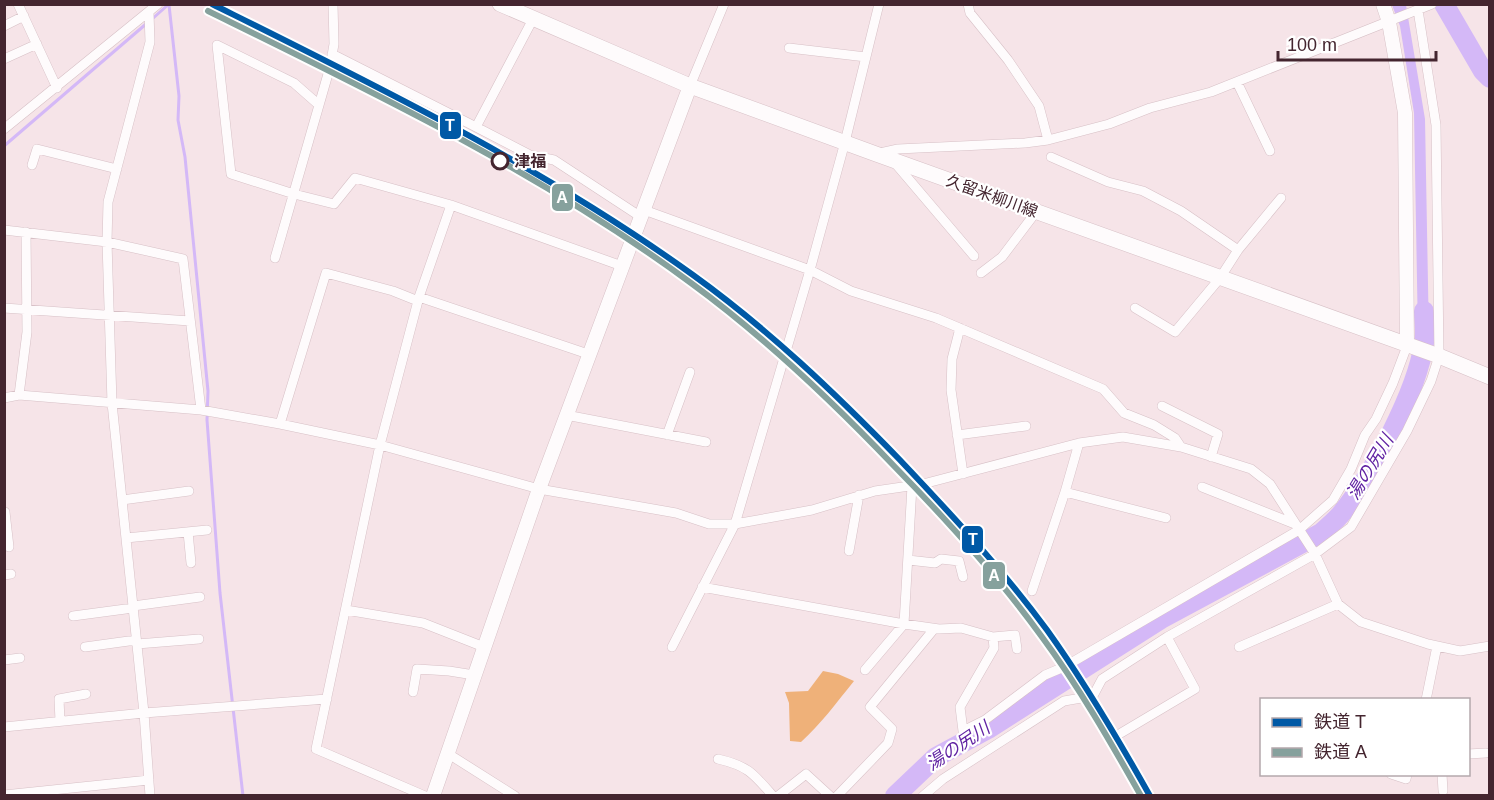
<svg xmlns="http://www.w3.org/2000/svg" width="1494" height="800" font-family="Arial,'Noto Sans JP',sans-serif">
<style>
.forest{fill:#efb179}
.water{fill:#d4b8f7}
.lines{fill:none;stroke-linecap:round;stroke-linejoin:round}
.stream{stroke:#d4b8f7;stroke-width:3}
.river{stroke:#d4b8f7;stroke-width:20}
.street-casing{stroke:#d7c0c6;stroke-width:10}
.secondary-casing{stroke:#d7c0c6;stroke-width:15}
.primary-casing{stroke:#d7c0c6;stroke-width:16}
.street{stroke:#fefbfc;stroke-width:9}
.secondary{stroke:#fefbfc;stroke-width:14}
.primary{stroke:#fefbfc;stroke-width:15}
.rail-1-casing{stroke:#fff;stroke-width:10}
.rail-2-casing{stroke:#fff;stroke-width:10}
.rail-1{stroke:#0059a6;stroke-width:6}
.rail-2{stroke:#86a19d;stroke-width:6}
.stop-dot{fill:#fff;stroke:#44252f;stroke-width:3}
.labels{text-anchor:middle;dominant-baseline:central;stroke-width:4.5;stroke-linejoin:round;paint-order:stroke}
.stop-label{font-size:16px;font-weight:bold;fill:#44252f;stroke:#fff;text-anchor:start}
.street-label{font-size:16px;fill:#44252f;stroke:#fff}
.water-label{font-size:18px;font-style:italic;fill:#6123a3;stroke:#fff}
.line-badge{stroke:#fff;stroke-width:2}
.badge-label{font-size:16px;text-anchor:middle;font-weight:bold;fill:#fff}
</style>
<rect width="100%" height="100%" fill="#f6e4e8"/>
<path class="forest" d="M823,671L838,674L854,681C837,702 821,724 801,742L790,741L789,703L785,692L808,691Z"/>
<path class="water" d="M1392,5H1406L1425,119L1429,339L1418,336L1414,113L1400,26Z"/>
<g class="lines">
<path class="stream" d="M169,5L179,96L178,120L185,157L208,391L207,420L220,593L243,796
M151,20L169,4
M4,146L146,24"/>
<path class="river" d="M1444,4L1483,71L1490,78
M895,796L936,757L988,729L1161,619L1321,533C1328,527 1335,521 1341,514C1372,476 1417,392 1424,343C1426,333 1424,321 1424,311"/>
<defs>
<path id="street" d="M18,4L57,88
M968,4L970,13L1008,60L1039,106L1048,140
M149,13L150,42L108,202L107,242L112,403L144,713L150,796
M533,19L476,127L530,155L554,160L641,217
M4,26L24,16
M789,48L866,57
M332,54L476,127
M4,59L37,44
M1237,82L1270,151
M690,86L724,4
M319,105L294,83L217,45L231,174L294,194L334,204L355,178L451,205L622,266
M4,129L158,4
M880,153L898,149L1025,143L1048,140L1109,124L1150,108L1211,92L1432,4
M1051,157L1108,182L1143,191L1181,211L1238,250
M895,163L974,256
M32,165L37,149L117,169
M644,210L810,270L851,291L936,318L1103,389L1124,413L1154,425L1175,438L1181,447
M4,230L107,242L183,259L201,410
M275,258L330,67L334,44L333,4
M981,273L1002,257L1036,212
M419,297L588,354
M4,308L190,321
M1135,308L1175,332L1220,278L1238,250L1281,198
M960,328L952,359L951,390L963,474
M19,395L27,332L26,232
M4,398L19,395L201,410L280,424L380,445L539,489L676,513L709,524H735L812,510L875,491L923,484L1079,443L1123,437L1181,447L1251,469L1270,484L1315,554L1338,604L1361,622L1428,644L1460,651L1490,646
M1162,406L1218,434L1211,457
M566,415L706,442
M280,424L326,273L393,291L418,301
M667,435L690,372
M957,435L1026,426
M1202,487L1295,524
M1065,492L1166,518
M122,500L189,491
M5,512L9,547
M188,532L191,563
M126,538L207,530
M849,551L859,495
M908,560L935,563L941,559L959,561L963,577
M4,575L11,574
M702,587L904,624L939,629L961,628L993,637L1015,635L1017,649
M1032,591L1065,492L1079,443
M133,606L200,597
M346,610L423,623L484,647
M73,616L133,608
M993,637L994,648L960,707L963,731L985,720L1045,675L1064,667L1299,530L1333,500L1351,469L1365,435L1376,419L1393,383L1407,346
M137,644L199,639
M85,647L136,640
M672,647L735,524L810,270L845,142L879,4
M1239,647L1338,604
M4,660L20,658
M865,670L904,624L912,486
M413,692L417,669L449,671L474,675
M1426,700L1437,646
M60,721L59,699L86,694
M4,727L144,713L327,699
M1121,733L1195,689L1167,637
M447,753L515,796
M1468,754L1486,753
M718,759C748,766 753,773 773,796
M1391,774L1406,779L1407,774
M1442,774L1443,791
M4,795L149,780
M425,796L316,749L380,445L419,297L451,205
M778,796L806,774L830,796
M837,796L888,743L892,729L870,707L934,629
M923,796L943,779L1064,701L1093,696L1102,679L1167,637L1315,554L1351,527L1407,431L1431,381L1439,356L1436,125L1418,10"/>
<path id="secondary" d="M1383,4L1389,22L1405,113L1407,346
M433,796L539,489L690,86"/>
<path id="primary" d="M500,4L690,86L876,154L1439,356L1490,377"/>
</defs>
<use href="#street" class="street-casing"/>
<use href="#secondary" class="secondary-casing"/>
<use href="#primary" class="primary-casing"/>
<use href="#street" class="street"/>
<use href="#secondary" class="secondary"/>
<use href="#primary" class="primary"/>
<defs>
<path id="rail-1" d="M212,4C377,86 543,167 693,275C768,329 835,393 899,459C951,514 1002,569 1047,630C1085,683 1118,739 1150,796"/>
<path id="rail-2" d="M208,11C373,92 542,173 691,283C765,337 832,401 895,467C947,520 998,576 1042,637C1079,687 1110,741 1141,796"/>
</defs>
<use href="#rail-1" class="rail-1-casing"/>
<use href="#rail-2" class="rail-2-casing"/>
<use href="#rail-1" class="rail-1"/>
<use href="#rail-2" class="rail-2"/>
</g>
<circle class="stop-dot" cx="500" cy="161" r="8"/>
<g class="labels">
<g class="stop-label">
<text x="514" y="161">津福</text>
</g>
<g class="street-label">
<text transform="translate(992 196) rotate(20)">久留米柳川線</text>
</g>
<g class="water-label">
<text transform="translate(1370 467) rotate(-59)">湯の尻川</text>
<text transform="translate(958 746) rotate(-34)">湯の尻川</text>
</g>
</g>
<g class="line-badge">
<rect x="439" y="111" width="23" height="29" rx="6" fill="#0059a6"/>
<rect x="551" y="183" width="23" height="29" rx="6" fill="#86a19d"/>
<rect x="961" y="525" width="23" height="29" rx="6" fill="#0059a6"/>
<rect x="982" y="561" width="24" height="29" rx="6" fill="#86a19d"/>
</g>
<g class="badge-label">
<text x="450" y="131">T</text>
<text x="562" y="203">A</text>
<text x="973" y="545">T</text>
<text x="994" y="581">A</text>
</g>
<rect width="1494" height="800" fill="none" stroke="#44252f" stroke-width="12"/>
<rect x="1260" y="698" width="210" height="78" fill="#ffffff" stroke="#b4a8ac" stroke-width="1.5"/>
<rect x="1272" y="718" width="30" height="9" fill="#0059a6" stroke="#b4a8ac" stroke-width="1.5"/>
<text x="1314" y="728" font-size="18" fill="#44252f">鉄道 T</text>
<rect x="1272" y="748" width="30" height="9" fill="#86a19d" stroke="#b4a8ac" stroke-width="1.5"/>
<text x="1314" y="758" font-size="18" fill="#44252f">鉄道 A</text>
<path d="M1278 51v9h158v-9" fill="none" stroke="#44252f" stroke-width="3"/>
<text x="1287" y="51" font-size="18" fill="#44252f" stroke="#ffffff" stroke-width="4.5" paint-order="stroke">100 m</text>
</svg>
